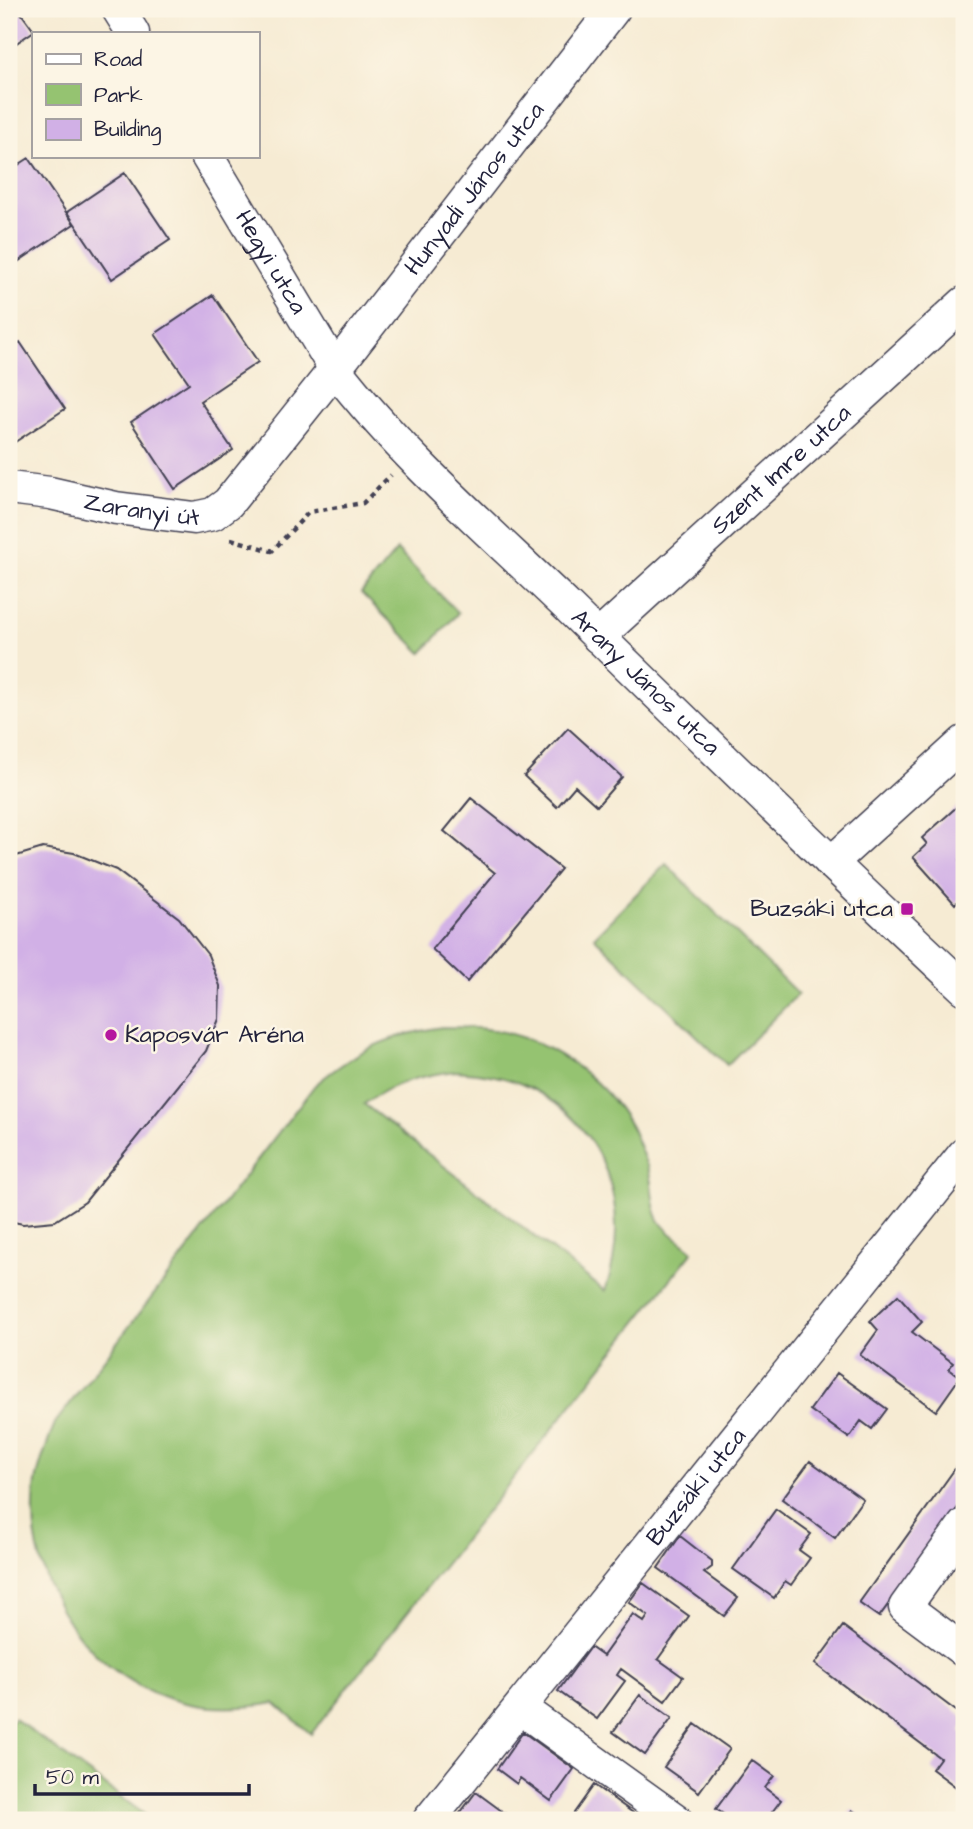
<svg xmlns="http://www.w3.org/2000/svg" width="973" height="1829" font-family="'Architects Daughter',sans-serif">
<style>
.green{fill:#95c371;stroke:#5c7256;stroke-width:2;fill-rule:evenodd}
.building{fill:#d1b0e6}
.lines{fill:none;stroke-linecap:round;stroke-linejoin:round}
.street-casing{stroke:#424052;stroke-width:35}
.path{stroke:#424052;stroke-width:4.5;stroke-dasharray:5 5;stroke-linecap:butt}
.street{stroke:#fff;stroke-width:32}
.poi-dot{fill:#b5179e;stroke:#fcf5e5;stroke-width:2.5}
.labels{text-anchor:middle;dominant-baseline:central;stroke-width:5;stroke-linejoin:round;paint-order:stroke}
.street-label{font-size:24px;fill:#22223b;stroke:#fcf5e5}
.poi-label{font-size:24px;fill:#22223b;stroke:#fcf5e5;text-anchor:end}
</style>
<rect width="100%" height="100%" fill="#fcf5e5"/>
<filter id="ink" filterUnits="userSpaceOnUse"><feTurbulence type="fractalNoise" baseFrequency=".0143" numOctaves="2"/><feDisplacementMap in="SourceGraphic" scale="14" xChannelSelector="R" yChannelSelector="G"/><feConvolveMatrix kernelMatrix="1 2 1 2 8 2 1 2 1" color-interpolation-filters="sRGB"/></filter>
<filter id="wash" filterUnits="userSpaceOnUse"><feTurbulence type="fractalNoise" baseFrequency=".00686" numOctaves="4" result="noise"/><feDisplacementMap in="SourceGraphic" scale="28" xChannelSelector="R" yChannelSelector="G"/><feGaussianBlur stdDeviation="1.57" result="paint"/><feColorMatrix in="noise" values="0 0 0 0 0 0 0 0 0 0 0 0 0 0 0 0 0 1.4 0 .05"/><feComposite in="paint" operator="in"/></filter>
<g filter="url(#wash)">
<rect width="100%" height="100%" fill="#f6ebd3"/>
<path class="green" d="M397,550L458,613L422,653L361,593Z
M666,864L798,994L727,1065L594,937Z
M442,1027C457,1027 471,1027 485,1029C543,1035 603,1076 631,1127C637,1139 642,1153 647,1166C654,1183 650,1208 661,1223C669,1234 683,1242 693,1251L311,1734L275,1703C246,1708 218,1710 190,1704C92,1685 24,1587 35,1489C38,1466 47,1445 55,1423L315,1085C359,1049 386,1036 442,1027ZM456,1071C481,1073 505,1076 528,1087C608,1125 633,1212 605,1291L364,1104C391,1083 422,1075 456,1071Z
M14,1718L152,1820H9V1725Z"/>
<g id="blocks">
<path class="building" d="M9,9H18L34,31L9,48Z
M29,158L74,224L16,263L9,252V171Z
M125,173L170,240L112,279L67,212Z
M213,295L258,362L200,401L233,450L175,489L131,422L189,383L155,334Z
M20,342L65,409L9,446V349Z
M568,728L622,777L597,806L575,786L557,807L524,776Z
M471,798L561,869L467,982L432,949L495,873L444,831Z
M960,804L964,808V856L960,860L964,865V895L955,904L913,857L927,844L922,838Z
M43,848L74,853L116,870L179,918L208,955L220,986L219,1019L206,1051L85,1202L55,1221L23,1224L9,1221V860L13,857Z
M898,1295L922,1322L912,1332L953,1363L949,1369L960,1377L936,1411L860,1355L878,1330L870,1321Z
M837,1373L887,1409L872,1429L861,1421L849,1438L810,1410Z
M964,1456V1499L879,1617L859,1603Z
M810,1461L863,1499L835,1538L782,1499Z
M776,1509L811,1534L799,1550L810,1558L791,1585L785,1581L774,1598L733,1569Z
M680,1536L712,1561V1567L704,1573L738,1598L724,1616L658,1568Z
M643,1583L689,1616L658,1659L683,1677L665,1701L621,1669L617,1675L625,1681L597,1719L558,1691L590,1647L603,1656L633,1614L644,1622L648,1616L629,1602Z
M843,1626L964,1717V1726L960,1731L964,1734V1793L932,1769L940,1758L815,1664Z
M640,1695L672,1718L645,1755L613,1732Z
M695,1724L730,1749L699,1792L664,1767Z
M523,1732L574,1769L551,1801L520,1778L517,1784L497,1769Z
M752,1760L774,1776L765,1788L781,1800L766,1820H732L716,1809Z
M594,1785L643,1820H569Z
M476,1792L514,1820H455Z
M852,1810L867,1820H844Z"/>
</g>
</g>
<g filter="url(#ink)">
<use href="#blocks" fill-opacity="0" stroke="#424052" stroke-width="2"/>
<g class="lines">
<defs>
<g id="street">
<path d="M118,9L133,33"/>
<path id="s1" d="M207,156L335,369C403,457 489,531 568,607C699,735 830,863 964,988"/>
<path id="s2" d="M9,488L50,493L116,508L194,518L213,514L228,503L335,369L614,9"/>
<path id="s3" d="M598,637L964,303"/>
<path d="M831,863L964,742"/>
<path d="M964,1525L905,1607L964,1651"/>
<path d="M520,1708L676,1820"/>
<path id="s4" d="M429,1820L964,1154"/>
</g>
</defs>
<use href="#street" class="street-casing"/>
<path class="path" d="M231,539L272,551L309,512L363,503L391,475"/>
<use href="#street" class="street"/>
</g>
</g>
<g class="poi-dot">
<rect x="900" y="902" width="14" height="14" rx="3.5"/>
<circle cx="111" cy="1035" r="7"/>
</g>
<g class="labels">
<g class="street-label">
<text stroke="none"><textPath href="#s2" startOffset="625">Hunyadi János utca</textPath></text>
<text stroke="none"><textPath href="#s1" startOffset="124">Hegyi utca</textPath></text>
<text stroke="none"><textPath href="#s3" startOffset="248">Szent Imre utca</textPath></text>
<text stroke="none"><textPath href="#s2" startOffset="135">Zaranyi út</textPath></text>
<text stroke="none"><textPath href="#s1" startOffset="690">Arany János utca</textPath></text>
<text stroke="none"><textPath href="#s4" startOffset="427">Buzsáki utca</textPath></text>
</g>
<g class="poi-label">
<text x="893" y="909">Buzsáki utca</text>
<text x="125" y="1035" text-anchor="start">Kaposvár Aréna</text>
</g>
</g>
<rect width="973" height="1829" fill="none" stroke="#fcf5e5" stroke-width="35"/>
<rect x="32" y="32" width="228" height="126" fill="#fcf5e5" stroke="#a5a1a1" stroke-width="2"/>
<rect x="46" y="54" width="35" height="10" fill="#ffffff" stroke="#a5a1a1" stroke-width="2"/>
<text x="94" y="66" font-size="21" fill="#22223b">Road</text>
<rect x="46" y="84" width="35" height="21" fill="#95c371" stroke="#a5a1a1" stroke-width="2"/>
<text x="94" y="102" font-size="21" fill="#22223b">Park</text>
<rect x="46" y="119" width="35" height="21" fill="#d1b0e6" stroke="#a5a1a1" stroke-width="2"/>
<text x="94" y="136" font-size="21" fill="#22223b">Building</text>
<path d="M35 1784v10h214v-10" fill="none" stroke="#22223b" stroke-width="3.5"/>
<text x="46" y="1784" font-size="21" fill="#22223b" stroke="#fcf5e5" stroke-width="5" paint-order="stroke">50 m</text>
</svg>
